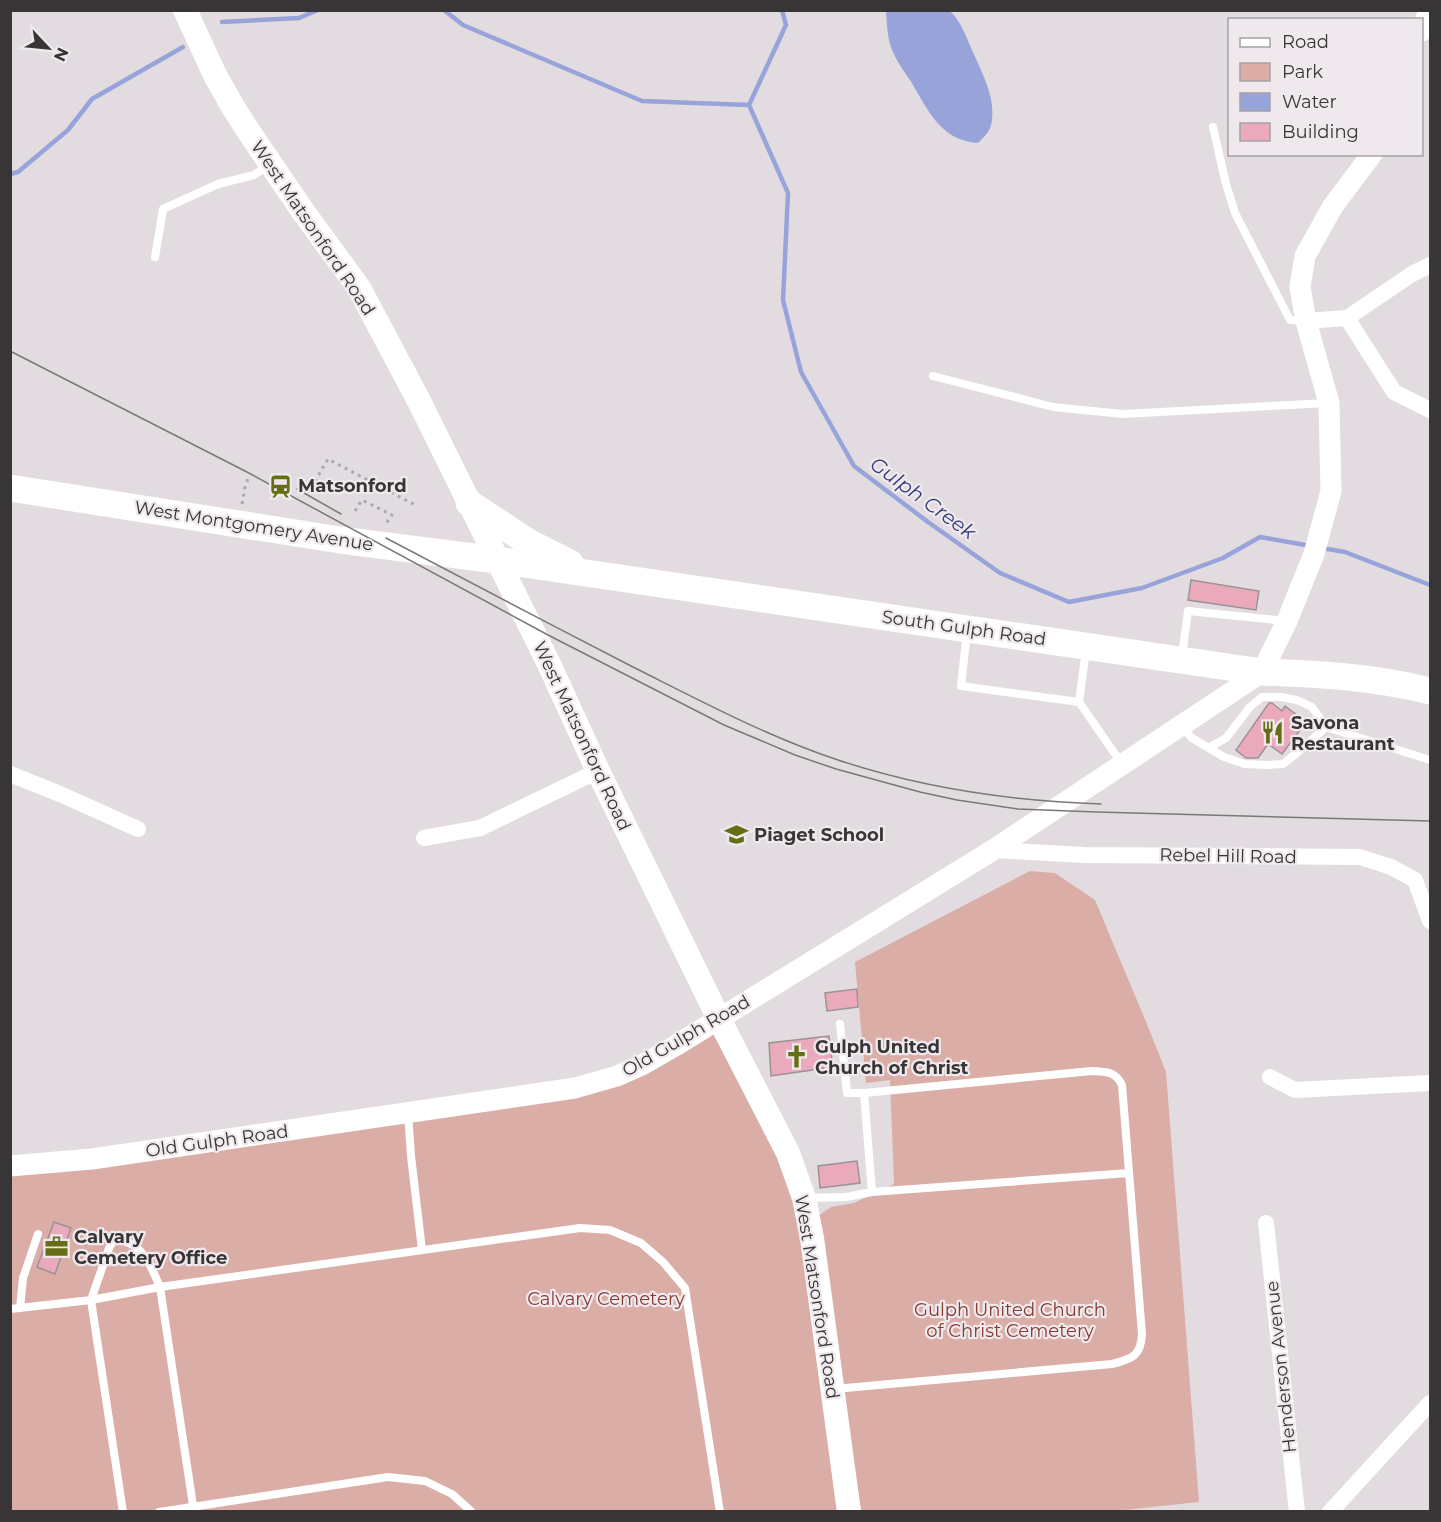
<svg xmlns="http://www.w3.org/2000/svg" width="1441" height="1522" font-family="Montserrat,sans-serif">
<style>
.green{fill:#daaea7}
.water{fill:#98a4d9}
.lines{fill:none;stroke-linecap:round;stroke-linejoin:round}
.stream{stroke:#98a4d9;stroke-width:4.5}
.building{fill:#eaaabc;stroke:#9a9394;stroke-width:1.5}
.path{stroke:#aca8ab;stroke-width:3;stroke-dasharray:3 4.5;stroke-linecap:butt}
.service{stroke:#fff;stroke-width:8}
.minor{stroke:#fff;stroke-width:16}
.tertiary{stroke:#fff;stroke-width:21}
.secondary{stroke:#fff;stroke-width:24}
.primary{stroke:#fff;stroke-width:27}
.tram{stroke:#7a7779;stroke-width:1.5}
.labels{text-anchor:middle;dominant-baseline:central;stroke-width:4.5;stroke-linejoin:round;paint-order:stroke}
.street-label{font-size:18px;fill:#373536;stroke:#efe9ee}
.poi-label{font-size:18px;font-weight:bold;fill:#373536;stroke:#efe9ee;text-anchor:start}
.park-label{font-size:18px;fill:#873a30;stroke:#efe9ee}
.water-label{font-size:20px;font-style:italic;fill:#343c7c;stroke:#efe9ee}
</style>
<rect width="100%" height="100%" fill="#e2dce1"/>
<path class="green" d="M1030,871L1055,873L1095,900L1149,1029L1166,1072L1199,1502L1105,1512L861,1511L818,1216L831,1207L854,1203L894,1184L890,1080L866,1083L855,962Z
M719,1019L788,1153L849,1511L11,1512V1166L575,1088Z"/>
<path class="water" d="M886,11H950C962,23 966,37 973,52C982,73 995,96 992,120C991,131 985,136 978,143C940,141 927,108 910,80C903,70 895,59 891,47C887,35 887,24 886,11Z"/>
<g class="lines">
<path class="stream" d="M444,10L463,25L642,101L749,105
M782,10L786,25L749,105L788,193L783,300L801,372L854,466L928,522L1000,573L1069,602L1142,588L1223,558L1260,537L1311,546
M222,22L299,18L318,10
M10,174L18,172L68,130L92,99L183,47
M1322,548L1345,552L1430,585"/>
</g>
<path class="building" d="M1191,580L1259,591L1256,610L1188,600Z
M1269,703H1272L1282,711L1285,706L1306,722L1282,754L1268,744L1258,758H1246L1236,750Z
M857,989L858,1007L827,1011L825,993Z
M829,1036L833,1067L771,1076L769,1043Z
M857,1161L860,1183L820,1188L818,1166Z
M54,1222L71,1228L55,1274L37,1267Z"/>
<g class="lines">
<path class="path" d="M311,488L328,459L417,506
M242,504L245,487L248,479
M355,511L362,500L392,515L385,525"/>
<path class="service" d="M1213,127L1226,184L1235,213L1290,320L1305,321
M155,257L163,209L218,184L254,175L270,164
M933,376L1053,407L1123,414L1328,403
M967,631L961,686L1079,702
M1086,650L1079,702L1122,764
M1182,656L1188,611L1286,621
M1181,726L1192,738L1224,757L1245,764L1267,765L1283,764L1297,753L1326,727
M1210,747L1226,738L1250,707L1262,697H1281L1297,700L1312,707L1326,727L1430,760
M408,1113L411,1156L422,1250
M872,1192L1129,1173
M807,1198L846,1197L872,1192L864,1093
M20,1308L23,1278L38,1234
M10,1309L91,1300L160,1287L580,1228L610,1230L641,1243L663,1262L685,1288L720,1512
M834,1389L1112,1364C1132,1359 1141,1356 1142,1334L1122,1085C1115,1071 1107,1072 1092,1071L864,1093H847L840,1024
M123,1512L91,1300L109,1248L114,1240C141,1239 151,1266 160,1287L194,1512
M159,1512L388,1477L425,1481L452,1494L472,1512"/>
<path class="minor" d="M1430,265L1412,274L1347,318L1394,392L1430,410
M1306,321L1347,318
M10,774L60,794L138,829
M424,838L480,828L598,771
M993,850L1085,855L1360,857L1391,867L1415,880L1430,921
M1270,1077L1295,1090L1430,1083
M1266,1223L1297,1512
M1330,1512L1430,1403"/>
<path class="tertiary" d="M1422,31L1429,10
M10,1166L92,1159L575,1088L617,1076L642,1065L675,1046L993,850L1262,672L1287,621L1314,554L1331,491L1329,403L1306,321L1300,287L1305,256L1333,206L1372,154"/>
<path class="secondary" d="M185,10L215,75L233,107L251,135L302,210L359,288L419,401L549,664L598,771L719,1019L788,1153L804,1198L812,1238L849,1512"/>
<path class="primary" d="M10,488L340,540L497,560L1262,672C1319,674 1375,677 1430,691
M469,503L528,542L570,563"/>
<path class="tram" d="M10,351L245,471L548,635L724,725L795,755L836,769L920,792L957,800L1018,809L1096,812L1430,821
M297,489L341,514
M386,538C468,581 549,624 631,666C699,700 766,736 838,760C922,788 1012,801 1101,804"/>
</g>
<defs>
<symbol id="station-bare" viewBox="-9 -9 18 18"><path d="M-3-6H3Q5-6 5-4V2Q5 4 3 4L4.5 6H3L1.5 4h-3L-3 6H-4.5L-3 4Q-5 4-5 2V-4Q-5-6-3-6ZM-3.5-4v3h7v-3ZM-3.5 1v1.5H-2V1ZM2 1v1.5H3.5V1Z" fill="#666e15" stroke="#efe9ee" stroke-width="2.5" paint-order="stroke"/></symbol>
<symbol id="restaurant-bare" viewBox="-9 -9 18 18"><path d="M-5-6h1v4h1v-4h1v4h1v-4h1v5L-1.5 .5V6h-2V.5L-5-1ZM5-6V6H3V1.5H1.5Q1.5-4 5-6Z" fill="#666e15" stroke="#efe9ee" stroke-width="2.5" paint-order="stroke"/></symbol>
<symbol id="school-bare" viewBox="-9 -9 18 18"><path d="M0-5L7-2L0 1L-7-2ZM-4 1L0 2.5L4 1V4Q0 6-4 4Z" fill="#666e15" stroke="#efe9ee" stroke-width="2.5" paint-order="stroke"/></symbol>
<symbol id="church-bare" viewBox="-9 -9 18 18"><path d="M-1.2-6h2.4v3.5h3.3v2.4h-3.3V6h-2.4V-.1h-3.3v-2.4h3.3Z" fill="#666e15" stroke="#efe9ee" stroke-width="2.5" paint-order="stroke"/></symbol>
<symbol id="office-bare" viewBox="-9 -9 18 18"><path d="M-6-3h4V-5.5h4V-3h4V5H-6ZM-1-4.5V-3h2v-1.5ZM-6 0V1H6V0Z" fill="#666e15" stroke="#efe9ee" stroke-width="2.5" paint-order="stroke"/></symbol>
</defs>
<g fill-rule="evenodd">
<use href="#station-bare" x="264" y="470" width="33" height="33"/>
<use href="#restaurant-bare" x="1256" y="716" width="33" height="33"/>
<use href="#school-bare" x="720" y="818" width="33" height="33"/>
<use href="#church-bare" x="780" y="1040" width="33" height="33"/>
<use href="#office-bare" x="40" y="1230" width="33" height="33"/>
</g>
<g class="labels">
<g class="street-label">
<text transform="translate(313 228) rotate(56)">West Matsonford Road</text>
<text transform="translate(254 526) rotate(9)">West Montgomery Avenue</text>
<text transform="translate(964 628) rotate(8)">South Gulph Road</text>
<text transform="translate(582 736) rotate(65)">West Matsonford Road</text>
<text transform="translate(1228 856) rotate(1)">Rebel Hill Road</text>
<text transform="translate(686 1036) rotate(-30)">Old Gulph Road</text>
<text transform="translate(217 1141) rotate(-8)">Old Gulph Road</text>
<text transform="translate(817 1297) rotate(81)">West Matsonford Road</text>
<text transform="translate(1281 1367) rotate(-96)">Henderson Avenue</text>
</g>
<g class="poi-label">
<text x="298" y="486">Matsonford</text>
<text x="1291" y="723">Savona<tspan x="1291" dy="21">Restaurant</tspan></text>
<text x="754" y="835">Piaget School</text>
<text x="815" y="1047">Gulph United<tspan x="815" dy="21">Church of Christ</tspan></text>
<text x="74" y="1237">Calvary<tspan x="74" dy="21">Cemetery Office</tspan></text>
</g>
<g class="park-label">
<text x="606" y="1299">Calvary Cemetery</text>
<text x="1010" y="1310">Gulph United Church<tspan x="1010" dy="21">of Christ Cemetery</tspan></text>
</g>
<g class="water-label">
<text transform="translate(923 498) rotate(36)">Gulph Creek</text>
</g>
</g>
<rect width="1441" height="1522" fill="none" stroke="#373536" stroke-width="24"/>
<rect x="1228" y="18" width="195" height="138" fill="#efe9ee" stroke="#a5a1a4" stroke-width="1.5"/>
<rect x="1240" y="38" width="30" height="9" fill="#ffffff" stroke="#a5a1a4" stroke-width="1.5"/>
<text x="1282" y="48" font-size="18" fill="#373536">Road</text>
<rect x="1240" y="63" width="30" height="18" fill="#daaea7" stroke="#a5a1a4" stroke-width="1.5"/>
<text x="1282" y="78" font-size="18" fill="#373536">Park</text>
<rect x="1240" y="93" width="30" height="18" fill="#98a4d9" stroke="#a5a1a4" stroke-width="1.5"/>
<text x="1282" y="108" font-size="18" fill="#373536">Water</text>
<rect x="1240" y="123" width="30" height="18" fill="#eaaabc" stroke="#a5a1a4" stroke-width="1.5"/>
<text x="1282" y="138" font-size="18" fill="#373536">Building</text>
<g transform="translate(48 48) rotate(116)" stroke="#efe9ee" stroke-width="4.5" paint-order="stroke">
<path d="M0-4.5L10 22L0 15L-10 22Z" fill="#373536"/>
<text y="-9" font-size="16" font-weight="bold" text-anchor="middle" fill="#373536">N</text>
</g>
</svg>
